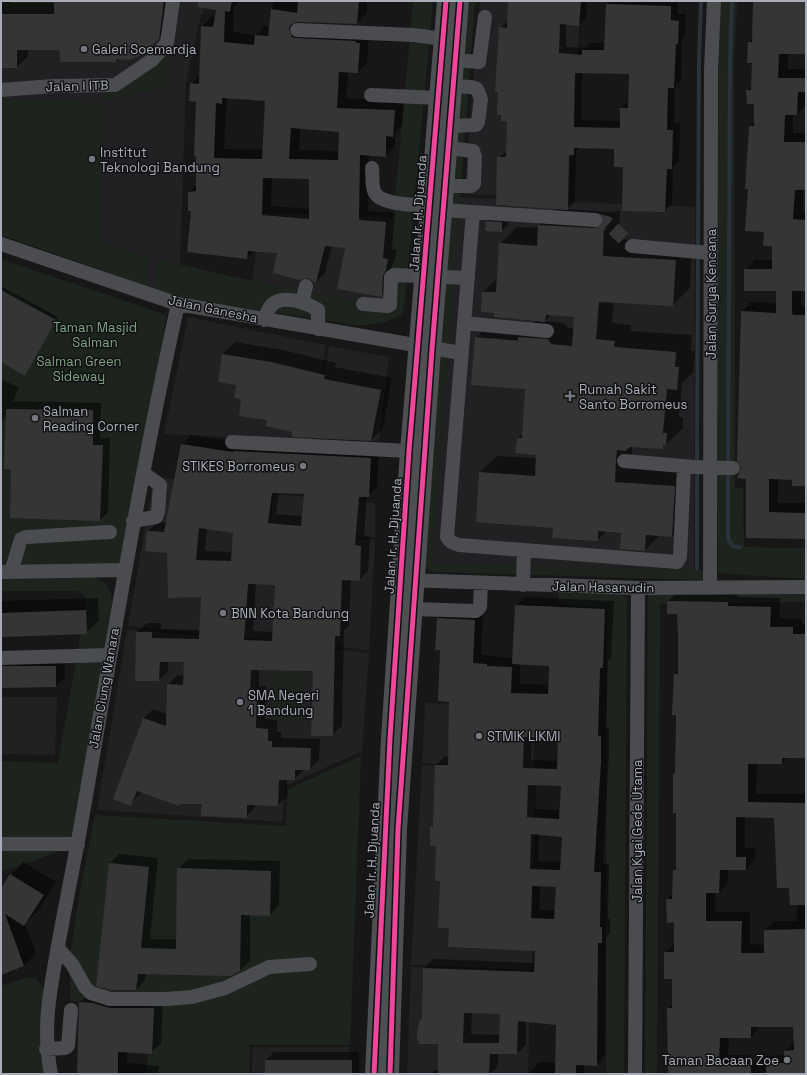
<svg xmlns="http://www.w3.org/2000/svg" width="807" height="1075" font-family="'Space Grotesk',sans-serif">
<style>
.built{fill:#212123}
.green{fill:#1d241e}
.shadow{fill:#0007;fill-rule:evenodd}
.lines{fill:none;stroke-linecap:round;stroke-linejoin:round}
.stream{stroke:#2a3239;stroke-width:4}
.building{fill:#353536;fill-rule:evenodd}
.minor-tunnel{stroke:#343537;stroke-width:14;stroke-dasharray:14 7;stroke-linecap:butt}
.minor{stroke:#4b4c50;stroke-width:14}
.major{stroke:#4d4f52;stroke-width:18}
.cycleway-casing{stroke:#111113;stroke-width:8}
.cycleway{stroke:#ed469a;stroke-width:5}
.poi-dot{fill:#757880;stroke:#111113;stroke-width:1.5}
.labels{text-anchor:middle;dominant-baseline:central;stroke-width:3;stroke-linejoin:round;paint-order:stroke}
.poi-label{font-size:13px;fill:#a8adb8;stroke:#111113;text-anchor:start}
.street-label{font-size:13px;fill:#a8adb8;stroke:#111113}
.park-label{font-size:13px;fill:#7fa381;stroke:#111113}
</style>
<rect width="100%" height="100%" fill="#171717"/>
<path class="built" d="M1,1H210L201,15L186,83L179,297L1,235Z
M480,1H581L568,199L464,194Z
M460,197L695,207L694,569L432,563Z
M260,213L409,218L396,306L252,285Z
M188,317L326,345L311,440L164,434Z
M329,346L389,357L379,441L314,438Z
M154,476L225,489L271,494L268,533L375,540L369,650L128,626Z
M273,494L375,503V537L270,532Z
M127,629L369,653L362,751L285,786L282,822L97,810Z
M1,697H57L55,755L1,754Z
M425,703L535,709L533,769L422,763Z
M422,765L535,771L532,970L411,965Z
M411,967L531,971L528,1074H407L408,1049L488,1052L408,1049Z
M252,1047H349V1074H252Z"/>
<path class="green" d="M4,1H52V11H4Z
M413,1H433L405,301L402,314C386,324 375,325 356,325L193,300L157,292V258C191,268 225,275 259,282C300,290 341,300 383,302L397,177Z
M466,1H475L432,563L694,569L705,570V580L432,572L423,567Z
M720,1H737L734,67L735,488H743L744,547L806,548V579L718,573L717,72Z
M169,51L168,88L103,100L102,89Z
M1,99L102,102L101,240L148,258L149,288L87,264L1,235Z
M1,259L166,315L143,473L124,570L1,572Z
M89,575C106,582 112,586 112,605L72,847L1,872V761L58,763L86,604L84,595L78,591H1V577Z
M806,590V602L660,604L657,1074H645L648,593Z
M559,591L622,594L627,598L624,1074H606L607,610L605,607L558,604Z
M272,672L305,673L303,722L271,721Z
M361,756L350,1045H250L249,1074H147L149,1006L70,1001V956L81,885L95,815L286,826L288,789Z
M28,977L36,979L45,991L46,1074H1V986Z"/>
<path class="shadow" d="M1,1H11V3H55V1H173L169,27L158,39L115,61L60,49H28V56L17,67H1Z
M218,1H240L234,7L233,32L256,35L265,26H270L273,1H367V13L357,23L298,21L302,28L369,34L367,63L358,72H348L346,98L404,101L402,126L395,133V146L385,156L369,155L368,211L395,213L392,249L397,250L395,260L392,266L391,286L381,296L346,247L332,245L325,273L316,282L278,252L255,250L247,258L192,210L189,192L197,185V101L191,84L200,75L202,26L212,16L216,17ZM227,97L266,100L264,150L224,149ZM300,128L340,131L339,151L299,150ZM272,177L310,178V209L271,206Z
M509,1H587L586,17L579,25L566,24V47L585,48L590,43H606L607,5L610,1H678V14H686L685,36L682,39L681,80L675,86L674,123H680L679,161L673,166L672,204L665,211L624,166L615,148L580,147L576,151L575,202L567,209L612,212L620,210L619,239L692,244L690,288L673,305L614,301L612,323L631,325L630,331L692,335L691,351H695L693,372L682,383L679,417H683V428L662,448L632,446V466L691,470L688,519L672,536L660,535L645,550L622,532L607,531L597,540L554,527L480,472L497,456L537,458V454L518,438L523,433L526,388L476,338L493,321L531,325L536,320L495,312L483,292L498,277L500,244L517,227L539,228V225L556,208L498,158L507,151L508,121L500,28L508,21ZM582,73H630L628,101L621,108V121L581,120ZM552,314L576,316L575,328H568L564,323L545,321ZM490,338L523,341L522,343L490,340Z
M754,1H806V53H788V69H806V105L797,114H793V133H806V189H803V210H806V290H801V303L803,306H806V485L793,479L778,478V503H806V538L747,537V478L743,468L742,312L751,302L777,303V290L745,270L755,260H773V245L765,231L749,188L750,126L755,121V103L747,91L752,85L754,62L749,42L753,38Z
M493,216H508V225L501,231L487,222Z
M1,286L58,317L24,375L1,361Z
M235,342L283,350L336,363L335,367L392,378L383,428L371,440L293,432L268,420L243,398L223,354Z
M1,379L19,388L13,401L101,403L100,438H110L108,512L100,520L12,468L7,414L1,424Z
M191,435L242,443L379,449L377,487L367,496L364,536L370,537L368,571L359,580H351L349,626L344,630L342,726L332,735L314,670L259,669V686H266L265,719L277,720V732H281V738L320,739L319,760L309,769L304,770L294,779H287V795L278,805L256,804L255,807L246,817L203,803L141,792L131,804L115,798L144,718L153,709L167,714L168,685L177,675L185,676V661H168V671L159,680L137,632L147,623H161V629L201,630L202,596L148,531L158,522L167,523L182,445ZM279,493H305L303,516L276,514ZM207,528L234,532L233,552L205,551ZM256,583L276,584L274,632L253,631Z
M677,592L737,593V597L780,598L779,618L802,619V625H806V757H787L782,763H757L756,794H806V1074H767L759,1067L763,1074H669L668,1008L673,1004V978L665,953L675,943V921L667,899L673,893L674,871L677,868V812L674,775L676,772L675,674L679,670L678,613L668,601ZM745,816L775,817L790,887L797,904V921H774L765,930V945L750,944V912H715V892H719L728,883V869H746L755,860V848H745ZM760,1026H794L795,1041L785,1051V1055L765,1056L756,1064L750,1055H728L729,1037H751Z
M525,597L614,601L611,658L608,661L606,728H609V753L603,863L609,864L608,919H610V933L606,937L605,1056L596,1065L584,1064V1074H531V1071L539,1062L556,1063L557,1024L526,1020V1045L517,1053H498V1066L490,1074H429L433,1071L439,1070V1043L421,1020L423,1017L424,968L433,959L535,963L536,950L451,927L441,880L437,845L431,827L434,824L436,765L445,756H449L450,701L437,619L446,610L483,612L481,655L514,658L516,606ZM520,663L550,665L549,685L520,684ZM532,737L559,738L558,761L531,760ZM536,784L562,785L561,810L535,809ZM539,834L563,836L562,862L538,861ZM540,885L557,886L555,910H539ZM472,1012L501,1013L500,1035L471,1034Z
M98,598L99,620L86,633L1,636V601Z
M65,656V677L56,686L2,667L12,657Z
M119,854L158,858L150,939H178V869L188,859L280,861L279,905L270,915H250V961L240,970L146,974L145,980L136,990L110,863Z
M23,862L56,882L37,912L25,923L36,953L24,966L1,974V890L11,875Z
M90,993L163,998L161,1043L151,1053L127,1052V1063L159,1066L158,1074H78L80,1002Z
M274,1052H359V1074H266V1060Z"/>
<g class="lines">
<path class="stream" d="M698,249L699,60L701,1
M697,438L698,260
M697,462V441
M728,463L730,61L732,1
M728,472V539L733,546L740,547
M697,569V471"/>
</g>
<path class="building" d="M54,1H164L159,39L143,54L129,60L116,59V62H60L59,50H17V68H1V14H54Z
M198,1H232L230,12L225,11L224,42L254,45L255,35L268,36L271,9L297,13L298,1H359L357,24L297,22L290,25L289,30L292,37L296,38L356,41V43H360L358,73L339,72L337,108L395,110L393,137L386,136V157L360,155L359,220L386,222L383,258L388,259L386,270L383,276L382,297L337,289L345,248L325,246L316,283L308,278L300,280L273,273L277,253L248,251L247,259L187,252L191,211H188V192L196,191V156H194L196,102L189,101L190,83L199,84L201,26L213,27L216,10L198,7ZM222,98L265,101L262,159L214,158L216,103L222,104ZM291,128L339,132L338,160L289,159ZM263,178L309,179V219L262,215Z
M508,1H581L579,26L560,24L559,53L582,55V50H604L606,4L671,6V20L679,21L678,44H676L674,88H668L667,130H673L672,169H667L665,212L622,211L623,167H614V149L574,148V155H569L568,210L496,205L497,157H506L507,122L501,121V115H497L498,92H495L499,27L507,28ZM575,73L629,74L628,108H620V128L574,127Z
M753,1L806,2V54H779L778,78H806V92H798L797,115H785L784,142H806V190H795L793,219L806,220V291H792V313L793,315H806V486H792V480L769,479V512L806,513V539L746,538V479L737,478L741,468L737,461L741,311L776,313V291H744V269H772V246H763L764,232L745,231L748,189H745L749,126H754V104H747L746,90H751L752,63H747L748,42H752Z
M486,221L502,222V232L485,231Z
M538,225L594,228L604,226L603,256L676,260L673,306L599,302L596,339L615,341L614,347L676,352L675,367H679L677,390L667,389L663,433H667L666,445H663V449L630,447L625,451L617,450L616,460L615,482L675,486L672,537L646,535L645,551L620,549L621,533L598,531V541L552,538L553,528L476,522L479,472L535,476L536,455L515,453L517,438H522L525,389L471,385L475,337L518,341V337L548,339L551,344L572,346L574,317L546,315L545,322L494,317V313L481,312L482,292H496L499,243L537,246Z
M1,290L56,320L25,376L1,362Z
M222,354L271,362L325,375L324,379L381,390L371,441L292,437V432L265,426L267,420L239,416L241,399L234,398L236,385L218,382Z
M6,409L93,410V445H103L100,521L10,518L11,469H4Z
M181,444L233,452V451L371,458L369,497H359L355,545L361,546L360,581L342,580L340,636H335L333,736H311L313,671L251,670L250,695H257L256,728L268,729V741H272V747L311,748L310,770H295V780H279L278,806L247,805V818L201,816L202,804H180L179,806L137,791L131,806L113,799L143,718L166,726L167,684L183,685L184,662H160L159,681H135L136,632H152V638L199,639L201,597L168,598L167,553L145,551L147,531L164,532ZM272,493L304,494L301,526L268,523ZM199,528L233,533L231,561L196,560ZM248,584L275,585L272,641L244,640Z
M667,601L728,602V606L771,607L770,627H793V634H806V758H782V764H748V802L806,803V905H790L789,888H777L774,818L736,817V857H746V870H720L719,893H706V921H742L741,953H764V930L806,929V1074H766V1063H784V1051L794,1050L793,1027H751V1038H720L719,1064H751V1074H668L667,1008H672V979H664V952H674V922L667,923L666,899H672L673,870H676V813H673V774H675L676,715H672L674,674H678V634L677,614H667Z
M515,605L605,609L603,668H600L598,736H601V762L594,872H601L600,927H602V943H598L597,1066L576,1065V1074H555L556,1025L518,1021L517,1054H490L489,1074H438V1044H419V1041H417L418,1025H419L420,1019H422L423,968L534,972L535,951L448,947L449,928H438L440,881H435L436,846H430V826L433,827L435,765H448L449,702L438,701L440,650H435L437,618L475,620L473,663L487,664V666L512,667L511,693L548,694L549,666L512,664ZM524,737L558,739L557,769L523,768ZM528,785L561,786L559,819L527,817ZM531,834L562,837L560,870L530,869ZM532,886L556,887L554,919L531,918ZM464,1013L500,1014L499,1043H463Z
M86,610L87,634L1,637V613Z
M1,666H56V687L1,688Z
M109,863L149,867L141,948L176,949L177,868L271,871L270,916L241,915L240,971L230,976L138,974L136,990H111L96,986Z
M10,874L44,895L24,926L5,914L24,966L1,975V888Z
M79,1002L93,1003L110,1008H154L152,1054L118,1052V1074H77Z
M265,1060H352V1074H265Z"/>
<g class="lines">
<path class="minor-tunnel" d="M595,220L607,223L632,246"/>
<path class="minor" d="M297,30L414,35L443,39
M455,60L479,62L485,17
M1,90L53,86L115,85L152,60L167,43L173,1
M371,95L439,98
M450,126L476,125L478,122L481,99L477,89L471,87L453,86
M372,168C373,175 371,186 375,193C382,205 416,205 430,206
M446,186H471L474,184L475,157L473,151L449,148
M443,210L595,220
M473,212L447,537L451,542L459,545L677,562L680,557L684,466
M1,244L178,304L461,353
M632,246L710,253
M302,302L306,286
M363,304L388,306L390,305L391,277L394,275L468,278
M264,320C267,313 269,305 276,302C287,296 308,303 318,310V329
M464,323L547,331
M232,442L409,451
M624,461L694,467L733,468
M133,521L156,517L158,512L160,485L143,473
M1,572L124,570
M11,572L21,539L26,537L110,532
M405,580L638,588L806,587
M523,585L524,550
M710,588L711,70L714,1
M413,609L476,611L480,607L481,584
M1,658L110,655
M1,844H78
M58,948L72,964L85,987L91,993L110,999H167L192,997L225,988L269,967L310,964
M46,1049L65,1048L68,1046L71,1010
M51,1074C42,1028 50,991 58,946C65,907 73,868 80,830C111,654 139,478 178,304
M635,1074L638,588"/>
<path class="major" d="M374,1074L390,738L409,451L446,1
M390,1074L398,829L432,349L460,1"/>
<defs>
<path id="cycleway" d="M374,1074L390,738L409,451L446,1
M390,1074L398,829L432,349L460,1"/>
</defs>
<use href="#cycleway" class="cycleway-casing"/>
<use href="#cycleway" class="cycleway"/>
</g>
<g class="poi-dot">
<circle cx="84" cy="49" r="4"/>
<circle cx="92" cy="159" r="4"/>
<path d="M568 390h4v4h4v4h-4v4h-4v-4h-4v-4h4z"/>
<circle cx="35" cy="418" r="4"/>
<circle cx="303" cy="466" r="4"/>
<circle cx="223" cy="613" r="4"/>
<circle cx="240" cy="702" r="4"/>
<circle cx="479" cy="736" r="4"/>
<circle cx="787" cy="1060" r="4"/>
</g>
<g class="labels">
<g class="poi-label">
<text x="92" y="49">Galeri Soemardja</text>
<text x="100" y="152">Institut<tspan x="100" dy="15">Teknologi Bandung</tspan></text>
<text x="579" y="389">Rumah Sakit<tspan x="579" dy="15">Santo Borromeus</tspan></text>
<text x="43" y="411">Salman<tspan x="43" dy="15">Reading Corner</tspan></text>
<text x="295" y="466" text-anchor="end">STIKES Borromeus</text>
<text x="231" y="613">BNN Kota Bandung</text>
<text x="248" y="695">SMA Negeri<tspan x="248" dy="15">1 Bandung</tspan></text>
<text x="487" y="736">STMIK LIKMI</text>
<text x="779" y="1060" text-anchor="end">Taman Bacaan Zoe</text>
</g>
<g class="street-label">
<text transform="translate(77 86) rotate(-2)">Jalan I ITB</text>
<text transform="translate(418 213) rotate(-86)">Jalan Ir. H. Djuanda</text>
<text transform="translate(711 294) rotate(-90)">Jalan Surya Kencana</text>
<text transform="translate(213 309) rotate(12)">Jalan Ganesha</text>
<text transform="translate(393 536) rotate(-86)">Jalan Ir. H. Djuanda</text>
<text transform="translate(603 587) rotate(1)">Jalan Hasanudin</text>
<text transform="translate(104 688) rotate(-80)">Jalan Ciung Wanara</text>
<text transform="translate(637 831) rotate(-90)">Jalan Kyai Gede Utama</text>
<text transform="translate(372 860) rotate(-87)">Jalan Ir. H. Djuanda</text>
</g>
<g class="park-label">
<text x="95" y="327">Taman Masjid<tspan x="95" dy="15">Salman</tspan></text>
<text x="79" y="361">Salman Green<tspan x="79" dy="15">Sideway</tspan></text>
</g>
</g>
<rect width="807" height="1075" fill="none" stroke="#a8adb8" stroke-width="4"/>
</svg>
